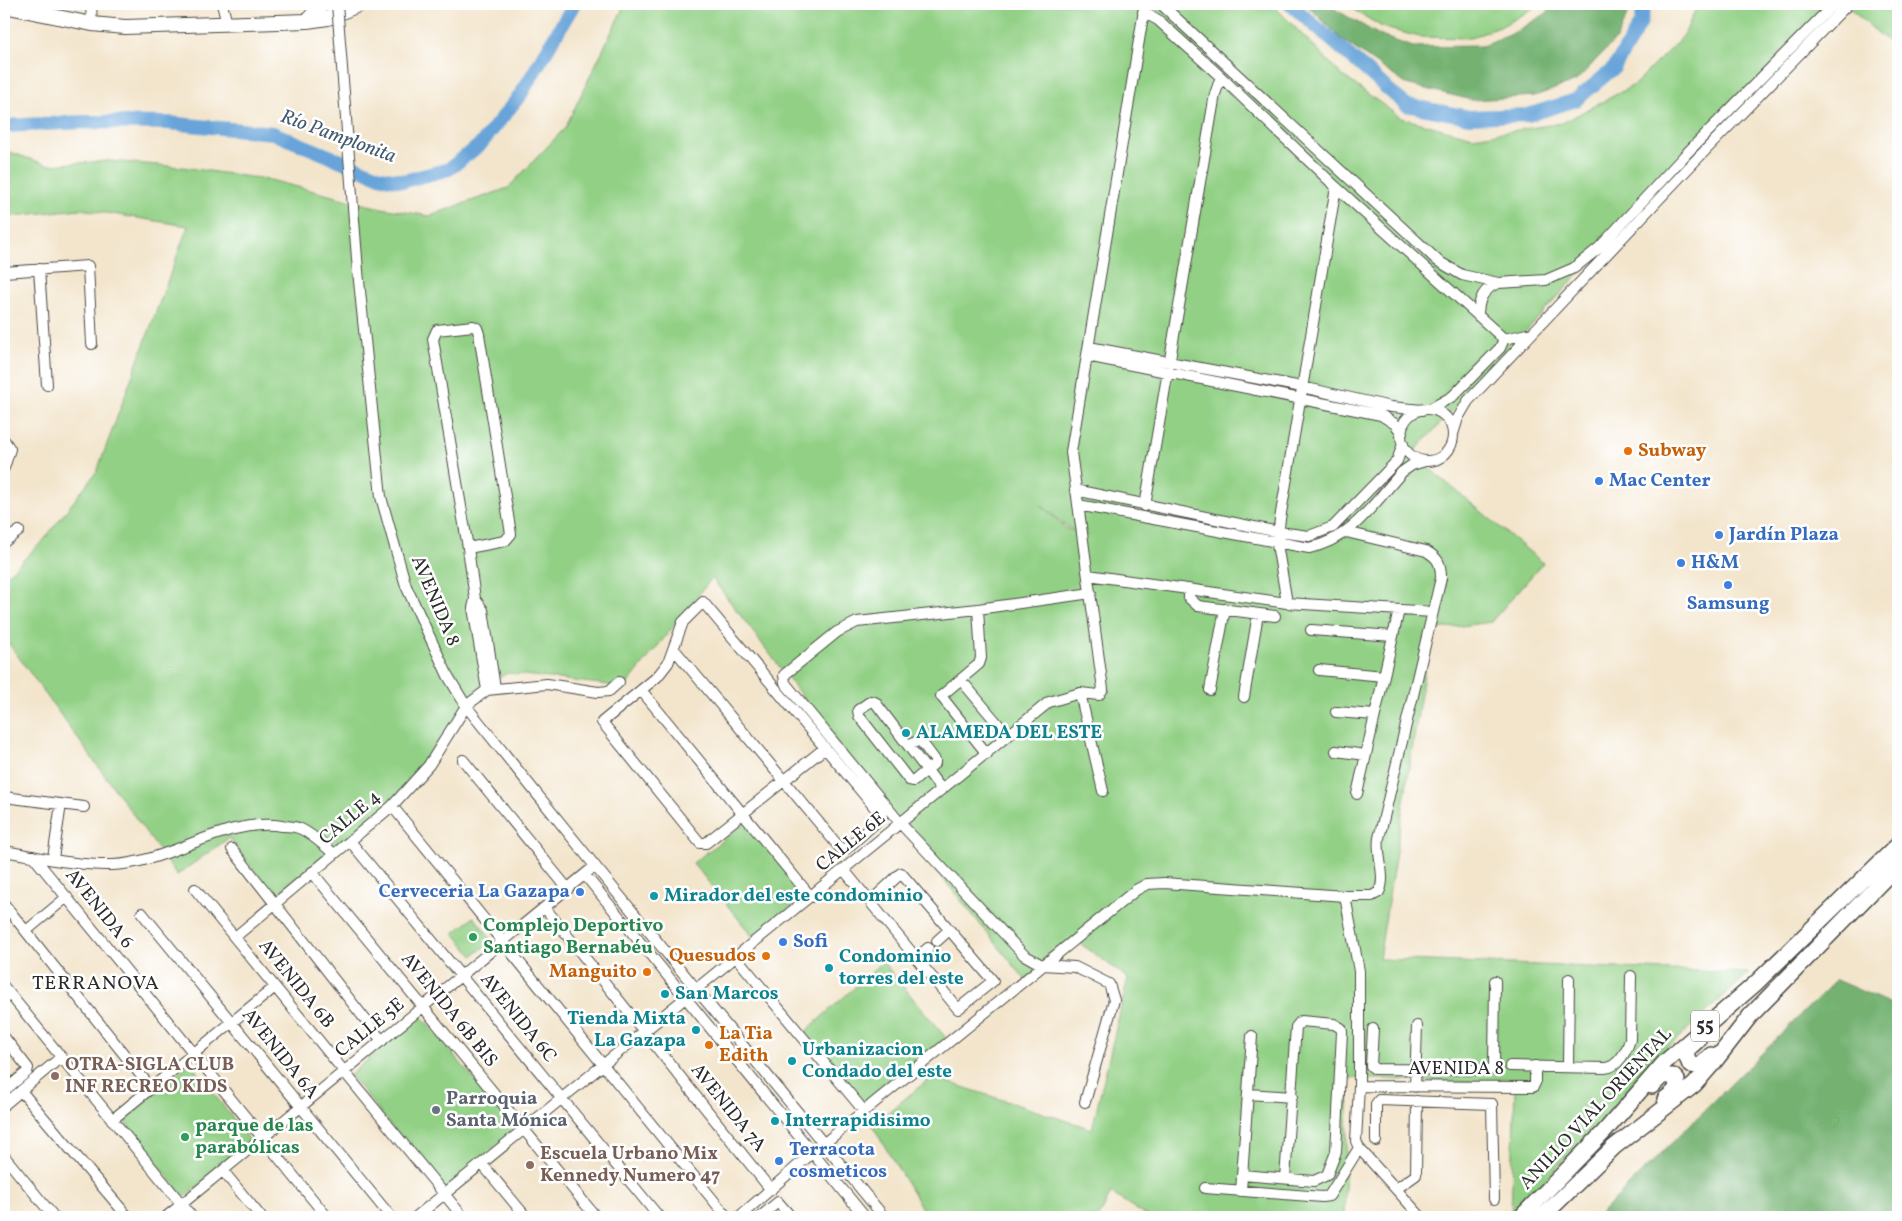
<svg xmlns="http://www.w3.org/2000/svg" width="1902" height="1221" font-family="Vollkorn,serif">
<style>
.green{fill:#92d085;stroke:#5e7e58;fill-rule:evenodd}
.forest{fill:#75b272;stroke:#506e4e}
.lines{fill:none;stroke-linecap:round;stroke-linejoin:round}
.river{stroke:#67a4d9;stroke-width:14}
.minor-casing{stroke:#494743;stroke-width:12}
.major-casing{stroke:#494743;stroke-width:16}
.highway-casing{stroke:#494743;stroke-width:18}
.minor{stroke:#fff;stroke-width:10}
.major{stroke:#fff;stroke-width:14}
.highway{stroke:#fff;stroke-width:15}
.minor-bridge-casing{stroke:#494743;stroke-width:12;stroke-linecap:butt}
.minor-bridge{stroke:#fff;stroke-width:10}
.food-dot{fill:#e8710a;stroke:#fff;stroke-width:2}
.shop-dot{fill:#3f7fe0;stroke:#fff;stroke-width:2}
.culture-dot{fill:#0f9aa8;stroke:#fff;stroke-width:2}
.leisure-dot{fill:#2e9e5b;stroke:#fff;stroke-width:2}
.education-dot{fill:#8d6e63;stroke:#fff;stroke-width:2}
.worship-dot{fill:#6b7280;stroke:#fff;stroke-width:2}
.labels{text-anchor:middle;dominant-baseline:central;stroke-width:5;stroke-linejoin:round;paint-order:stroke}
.shield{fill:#fff;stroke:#6b6b6b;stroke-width:1}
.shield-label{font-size:18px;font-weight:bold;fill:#2b2b2b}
.food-label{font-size:19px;font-weight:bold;fill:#c56008;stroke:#fff;text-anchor:start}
.shop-label{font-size:19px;font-weight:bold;fill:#366cbe;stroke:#fff;text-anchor:start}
.street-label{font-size:19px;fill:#2b2b2b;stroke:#fff}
.culture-label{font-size:19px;font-weight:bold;fill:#0d838f;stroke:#fff;text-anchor:start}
.leisure-label{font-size:19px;font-weight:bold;fill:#27864d;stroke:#fff;text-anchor:start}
.education-label{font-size:19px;font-weight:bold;fill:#785e54;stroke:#fff;text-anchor:start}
.worship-label{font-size:19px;font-weight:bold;fill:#5b616d;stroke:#fff;text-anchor:start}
.water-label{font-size:20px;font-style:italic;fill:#435b71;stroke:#fff}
.neighbourhood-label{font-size:20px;letter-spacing:1px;fill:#2b2b2b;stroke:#fff}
</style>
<rect width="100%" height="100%" fill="#fff"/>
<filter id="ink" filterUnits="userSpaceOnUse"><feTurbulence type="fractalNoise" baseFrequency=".02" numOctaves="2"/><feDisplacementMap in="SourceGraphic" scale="10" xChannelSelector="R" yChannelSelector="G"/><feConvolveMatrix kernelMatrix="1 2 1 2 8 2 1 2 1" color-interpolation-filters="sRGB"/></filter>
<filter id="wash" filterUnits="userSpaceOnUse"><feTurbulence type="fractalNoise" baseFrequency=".0096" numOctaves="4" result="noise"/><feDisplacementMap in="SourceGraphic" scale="20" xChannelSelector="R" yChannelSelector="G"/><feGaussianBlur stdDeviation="1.12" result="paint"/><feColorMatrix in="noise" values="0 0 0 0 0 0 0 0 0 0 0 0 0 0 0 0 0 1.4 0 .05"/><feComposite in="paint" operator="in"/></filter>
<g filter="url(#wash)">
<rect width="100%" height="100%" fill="#f3e5cc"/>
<path class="green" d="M625,4H1272L1343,76L1401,118L1473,137L1562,123L1634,85L1684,35L1698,4H1829L1412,454L1543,563L1491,622L1431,630L1379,959L1749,973L1677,1039L1511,1217L1515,1084L1349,1078L1344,1217H1148L1111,1193L1099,1217H927L872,1125L932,1077L1092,1129L1128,978L1078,942L1028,983L906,833L712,578L625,687L508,673L482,684L391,803L274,896L229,838L177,875L4,637V578L43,541L97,471L188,226L80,209L4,217V150L48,165L108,161L182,167L270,180L376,207L429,216L508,188L565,128ZM1041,505L1067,527L1089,535L1066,529Z
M1344,4H1541L1500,27L1470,38L1420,37L1384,28Z
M1844,4H1898V50Z
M746,822L805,896L753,937L693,863Z
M474,917L492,940L473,956L454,933Z
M883,962L946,1038L864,1105L805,1032Z
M420,1015L516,1129L443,1191L350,1075Z
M190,1063L252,1143L184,1197L122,1119Z"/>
<path class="forest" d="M1306,4H1326L1381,36L1413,47L1482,46L1510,35L1545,14L1556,4H1632L1617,38L1576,81L1535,96L1472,100L1406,84L1341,39Z
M1836,980L1898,1007V1217H1597Z"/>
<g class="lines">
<path class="river" d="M1290,4L1406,105L1469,117L1528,115L1576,100L1614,68L1640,24L1645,4
M4,126L83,122L168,123L273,133L380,177L404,181L449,169L481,144L521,94L574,4"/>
</g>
</g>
<g filter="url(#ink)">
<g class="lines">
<defs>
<path id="minor" d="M91,4L92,24
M222,4L227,24
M1161,4L1438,261L1462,275L1498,283L1546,280L1574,268L1599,248L1686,154L1834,4
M1143,12L1158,20L1221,77L1336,187L1504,339L1532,333
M39,269L47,385
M358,271L381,497L406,586L448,676L466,706L595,866L884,1217
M4,272L88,266L92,344
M1478,316C1478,300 1483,289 1498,283
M1089,347L1302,387L1391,407L1422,410
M1087,356L1381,415L1395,424L1402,433
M1430,409L1453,396L1500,348L1504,339
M1401 435a26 26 0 1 1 52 0a26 26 0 1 1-52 0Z
M1453,434L1458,418L1468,401L1694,162L1848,4
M4,440L10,449L4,468
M1075,490L1279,532L1309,536L1333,527L1397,461L1403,444
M1078,505L1309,548C1351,540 1375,502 1402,472L1412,465L1425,461
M1145,506L1215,94L1221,77
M4,542L19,531
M468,548L505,541L511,534L479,334L477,328L473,326L437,330L433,339L468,548L475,599L473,608L487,690
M1088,575L1287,603L1433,612
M1189,589V598L1198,606L1275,616
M475,599L483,610L495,688
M1287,603L1277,544L1280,519L1336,187
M978,609L1091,593
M1311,630L1393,636
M674,649L840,848L846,849L882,817L881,815L703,602L683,622L668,663L657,677L602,722L700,843H706L825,748
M1319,670L1384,676
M961,680L1008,736
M641,690L811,897
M1210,690L1225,609
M1080,693L1103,791
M1244,697L1258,614
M1336,712L1375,715
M909,745L920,740L935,760V763L914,781L909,780L859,716L858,710L871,701L875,702L942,790
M1336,751L1366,755
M987,754L941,696L979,664L981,658L978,609L857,622L837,632L784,675L785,683L901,824L1024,955L1042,965L1075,967L1109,984L1114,1000L1085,1102
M463,760L568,889
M1357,794L1399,610
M4,797L84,807
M392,806L727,1217
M350,841L659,1217
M232,849L382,1041
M4,851C40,857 77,866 113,865C170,863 223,817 282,826C288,826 295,826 301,829C313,835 324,845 334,854
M33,856L327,1217
M53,858L61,804
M844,870L958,1009L993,981L901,873L870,902
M312,872L596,1217
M585,875L865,1217
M195,889L463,1217
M1345,896L1359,971V1086L1356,1141L1359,1148L1421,1217
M4,904L151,1088
M545,908L771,1190
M142,913L391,1217
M26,931L67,897
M235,937L392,806L429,765L466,706L487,690L547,684L598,692L609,691L619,682
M937,941L949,930
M736,957L864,1111
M916,958L928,948
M4,987L192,1217
M1373,1029L1371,1066L1375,1069L1490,1070L1494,1067L1495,981
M4,1037L28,1068L27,1072L4,1091
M1510,1066L1605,1068C1618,1067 1627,1051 1630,1039L1631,976
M1568,1067L1569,979
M1359,1086L1533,1087L1535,1083V1066
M1415,1087L1417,1026
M21,1091L128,1217
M1248,1094L1292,1097
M4,1105L60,1058
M112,1120L275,987
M1376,1141V1104L1379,1100L1492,1104L1494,1199
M4,1156L54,1217
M482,1164L526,1217
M223,1171L261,1217
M1242,1175L1314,1181L1327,1175L1336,1152L1342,1032L1341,1028L1334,1024L1301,1021L1296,1027L1285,1178
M1205,1188L1322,1197L1329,1196L1359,1148
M1396,1189L1416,1175L1417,1101
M1241,1191L1252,1036
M166,1217L595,866
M416,1217L1049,702L1080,693L1099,695L1103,689L1071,452L1145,4
M739,1217L811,1154L1136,890L1147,884L1164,883L1345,896H1372L1379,892C1387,877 1376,855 1379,838L1441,578C1441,563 1438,558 1426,551L1346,532
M760,1217L778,1202L791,1217"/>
<path id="major" d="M4,6L92,24L125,27L307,21L328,18L360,4
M307,21L322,4"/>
<path id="highway" d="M1698,1040L1688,1049L1686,1055L1690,1065L1700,1066L1711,1055
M1652,1086L1662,1076H1673L1677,1080L1676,1090L1665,1099
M1521,1217L1604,1132L1665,1062L1755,984L1898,845
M1542,1217L1614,1147L1694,1085L1715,1061L1750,1016L1898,865"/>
</defs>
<use href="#minor" class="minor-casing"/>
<use href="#major" class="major-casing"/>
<use href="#highway" class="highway-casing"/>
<use href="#minor" class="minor"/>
<use href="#major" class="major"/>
<use href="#highway" class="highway"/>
<defs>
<path id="minor-bridge" d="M337,4L358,271"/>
</defs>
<use href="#minor-bridge" class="minor-bridge-casing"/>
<use href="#minor-bridge" class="minor-bridge"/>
</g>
</g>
<g class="food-dot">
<circle cx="1628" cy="451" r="5"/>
<circle cx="766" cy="956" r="5"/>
<circle cx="647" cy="972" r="5"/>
<circle cx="709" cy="1045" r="5"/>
</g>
<g class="shop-dot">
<circle cx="1599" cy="481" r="5"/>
<circle cx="1719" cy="535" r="5"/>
<circle cx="1681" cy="563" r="5"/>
<circle cx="1728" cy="585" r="5"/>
<circle cx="580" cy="892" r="5"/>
<circle cx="783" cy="942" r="5"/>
<circle cx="779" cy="1161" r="5"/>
</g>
<g class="culture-dot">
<circle cx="906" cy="733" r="5"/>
<circle cx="654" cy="896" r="5"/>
<circle cx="829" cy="968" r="5"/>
<circle cx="665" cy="994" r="5"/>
<circle cx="696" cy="1030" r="5"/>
<circle cx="792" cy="1061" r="5"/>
<circle cx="775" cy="1121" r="5"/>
</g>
<g class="leisure-dot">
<circle cx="473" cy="937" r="5"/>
<circle cx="185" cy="1137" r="5"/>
</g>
<g class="education-dot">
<circle cx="55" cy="1076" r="5"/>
<circle cx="530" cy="1165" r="5"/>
</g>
<circle class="worship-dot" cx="436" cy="1110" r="5"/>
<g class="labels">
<rect class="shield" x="1691" y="1010.5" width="28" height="31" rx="4"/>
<g class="shield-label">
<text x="1705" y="1026">55</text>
</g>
<g class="food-label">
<text x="1638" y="451">Subway</text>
<text x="756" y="956" text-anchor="end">Quesudos</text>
<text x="637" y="972" text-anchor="end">Manguito</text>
<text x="719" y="1034">La Tia<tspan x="719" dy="22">Edith</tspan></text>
</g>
<g class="shop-label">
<text x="1609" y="481">Mac Center</text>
<text x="1729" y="535">Jardín Plaza</text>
<text x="1691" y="563">H&amp;M</text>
<text x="1728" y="604" text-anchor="middle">Samsung</text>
<text x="570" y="892" text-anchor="end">Cerveceria La Gazapa</text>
<text x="793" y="942">Sofi</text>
<text x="789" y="1150">Terracota<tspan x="789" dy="22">cosmeticos</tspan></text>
</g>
<g class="street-label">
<text transform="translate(435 601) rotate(67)">AVENIDA 8</text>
<text transform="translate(350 818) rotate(-40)">CALLE 4</text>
<text transform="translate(851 842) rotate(-39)">CALLE 6E</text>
<text transform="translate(99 909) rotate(51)">AVENIDA 6</text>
<text transform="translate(296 984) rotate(51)">AVENIDA 6B</text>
<text transform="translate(449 1010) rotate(51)">AVENIDA 6B BIS</text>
<text transform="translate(518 1018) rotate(51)">AVENIDA 6C</text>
<text transform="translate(370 1028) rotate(-39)">CALLE 5E</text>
<text transform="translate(280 1054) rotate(51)">AVENIDA 6A</text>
<text x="1456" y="1069">AVENIDA 8</text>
<text transform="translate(728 1108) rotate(51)">AVENIDA 7A</text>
<text transform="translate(1596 1109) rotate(-47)">ANILLO VIAL ORIENTAL</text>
</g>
<g class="culture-label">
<text x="916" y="733">ALAMEDA DEL ESTE</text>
<text x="664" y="896">Mirador del este condominio</text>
<text x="839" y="957">Condominio<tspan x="839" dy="22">torres del este</tspan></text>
<text x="675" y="994">San Marcos</text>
<text x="686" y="1019" text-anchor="end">Tienda Mixta<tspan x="686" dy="22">La Gazapa</tspan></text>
<text x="802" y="1050">Urbanizacion<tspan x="802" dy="22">Condado del este</tspan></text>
<text x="785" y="1121">Interrapidisimo</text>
</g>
<g class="leisure-label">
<text x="483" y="926">Complejo Deportivo<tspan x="483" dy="22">Santiago Bernabéu</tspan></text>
<text x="195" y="1126">parque de las<tspan x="195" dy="22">parabólicas</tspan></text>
</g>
<g class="education-label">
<text x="65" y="1065">OTRA-SIGLA CLUB<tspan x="65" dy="22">INF RECREO KIDS</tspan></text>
<text x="540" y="1154">Escuela Urbano Mix<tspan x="540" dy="22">Kennedy Numero 47</tspan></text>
</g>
<g class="worship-label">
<text x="446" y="1099">Parroquia<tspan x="446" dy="22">Santa Mónica</tspan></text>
</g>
<g class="water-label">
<text transform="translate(338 137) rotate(20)">Río Pamplonita</text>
</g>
<g class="neighbourhood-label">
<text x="96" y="984">TERRANOVA</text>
</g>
</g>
<rect width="1902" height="1221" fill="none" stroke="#fff" stroke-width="20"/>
</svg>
